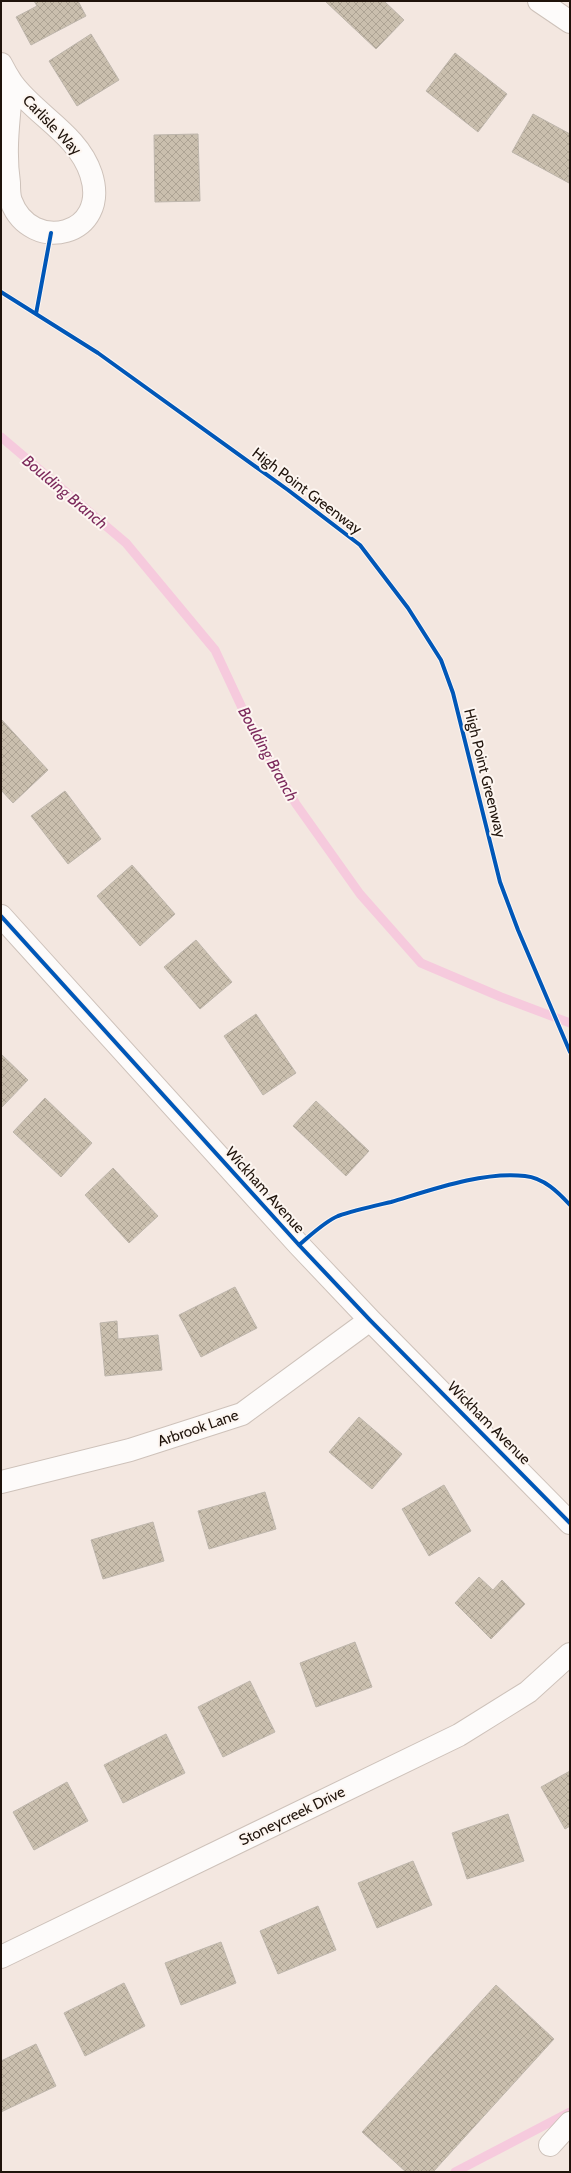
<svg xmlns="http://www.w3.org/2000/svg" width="571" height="2173" font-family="Cabin,sans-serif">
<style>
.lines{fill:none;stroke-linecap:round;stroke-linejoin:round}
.stream{stroke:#f6cadd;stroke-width:9}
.building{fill:url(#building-cross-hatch);stroke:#beb6ac}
.minor-casing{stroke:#cec2ba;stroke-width:24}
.minor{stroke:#fdfbfa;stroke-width:22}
.cycleway-casing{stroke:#fdf6f1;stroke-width:6}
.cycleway{stroke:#0057b8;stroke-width:4}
.labels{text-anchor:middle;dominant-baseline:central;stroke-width:4;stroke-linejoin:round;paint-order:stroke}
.street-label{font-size:15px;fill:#1f130b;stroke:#fdf6f1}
.water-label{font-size:16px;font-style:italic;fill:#7d2b5d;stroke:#fdf6f1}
</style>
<defs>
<pattern id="building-cross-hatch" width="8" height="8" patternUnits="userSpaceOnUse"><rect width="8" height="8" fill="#cabfae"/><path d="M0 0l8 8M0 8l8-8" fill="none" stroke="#ada394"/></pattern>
</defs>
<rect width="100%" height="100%" fill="#f3e7e0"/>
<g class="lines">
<path class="stream" d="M1,437L126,543L215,650L252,729L296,804L360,894L421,963L501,997L570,1023
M455,2172L570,2112"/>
</g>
<path class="building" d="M34,1H78L86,16L31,45L16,17L37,6Z
M325,1H384L404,20L376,49Z
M91,34L119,80L77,106L49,61Z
M455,53L507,94L478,132L426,91Z
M533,114L570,134L569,183L512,152Z
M198,134L200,201L155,202L154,135Z
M1,719L48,770L13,803L1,790Z
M65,791L101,839L68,864L31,816Z
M132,865L175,914L140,946L97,896Z
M196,940L232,982L200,1009L164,967Z
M256,1014L296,1073L263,1095L224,1036Z
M1,1054L28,1080L1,1108Z
M45,1098L92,1143L61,1177L13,1132Z
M316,1101L369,1151L346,1176L293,1126Z
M113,1168L158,1216L129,1243L85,1195Z
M235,1287L257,1328L201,1357L179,1315Z
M117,1321L118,1339L158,1335L162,1370L105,1376L100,1323Z
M359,1417L402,1454L372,1489L329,1452Z
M444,1485L471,1531L429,1556L402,1509Z
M265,1492L276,1529L209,1549L198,1511Z
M153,1522L164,1561L103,1579L91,1540Z
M479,1577L493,1590L502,1580L525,1604L491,1639L455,1603Z
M355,1642L372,1687L316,1707L300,1663Z
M250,1681L275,1732L223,1757L198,1707Z
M166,1734L185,1773L123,1803L104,1765Z
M570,1771V1826L565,1829L541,1787Z
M67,1782L88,1821L34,1850L13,1812Z
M508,1814L524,1861L467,1879L452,1833Z
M413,1861L432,1905L377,1928L358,1883Z
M318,1906L336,1950L278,1974L260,1931Z
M221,1942L236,1983L181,2005L165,1963Z
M124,1983L145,2026L85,2056L64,2013Z
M496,1985L554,2039L433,2172H406L362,2132Z
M36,2044L56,2086L1,2112V2061Z"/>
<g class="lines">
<defs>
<path id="minor" d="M539,1L570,22
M1,64C4,70 8,77 12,83C35,115 78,134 91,174C111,236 31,255 11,201C9,196 9,189 9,183C4,150 9,117 12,83
M1,916L299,1245L370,1320L570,1523
M1,1482L130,1450L242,1414L370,1320
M1,1957L459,1735L528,1692L570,1654
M550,2145L570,2123"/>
</defs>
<use href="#minor" class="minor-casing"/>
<use href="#minor" class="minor"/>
<defs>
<path id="cycleway" d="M1,292L98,353L288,490L360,545L408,608L441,660L453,693L500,882L518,930L570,1052
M36,314L51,233
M1,916L299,1245L370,1320L570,1523
M299,1245C311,1235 324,1222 338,1216C355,1210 374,1206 391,1202C431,1190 483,1171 525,1176C544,1178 558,1192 570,1205"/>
</defs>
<use href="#cycleway" class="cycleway-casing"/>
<use href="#cycleway" class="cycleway"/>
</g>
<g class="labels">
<g class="street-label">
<text transform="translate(52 125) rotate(46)">Carlisle Way</text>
<text transform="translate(307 491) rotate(37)">High Point Greenway</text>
<text transform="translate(485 773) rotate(76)">High Point Greenway</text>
<text transform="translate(265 1190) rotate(48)">Wickham Avenue</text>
<text transform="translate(489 1423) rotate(45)">Wickham Avenue</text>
<text transform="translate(198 1428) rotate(-19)">Arbrook Lane</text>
<text transform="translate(292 1816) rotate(-26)">Stoneycreek Drive</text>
</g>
<g class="water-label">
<text transform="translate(65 492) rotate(40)">Boulding Branch</text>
<text transform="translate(268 754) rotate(61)">Boulding Branch</text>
</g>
</g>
<rect width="571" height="2173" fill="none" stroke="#1f130b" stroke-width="4"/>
</svg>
